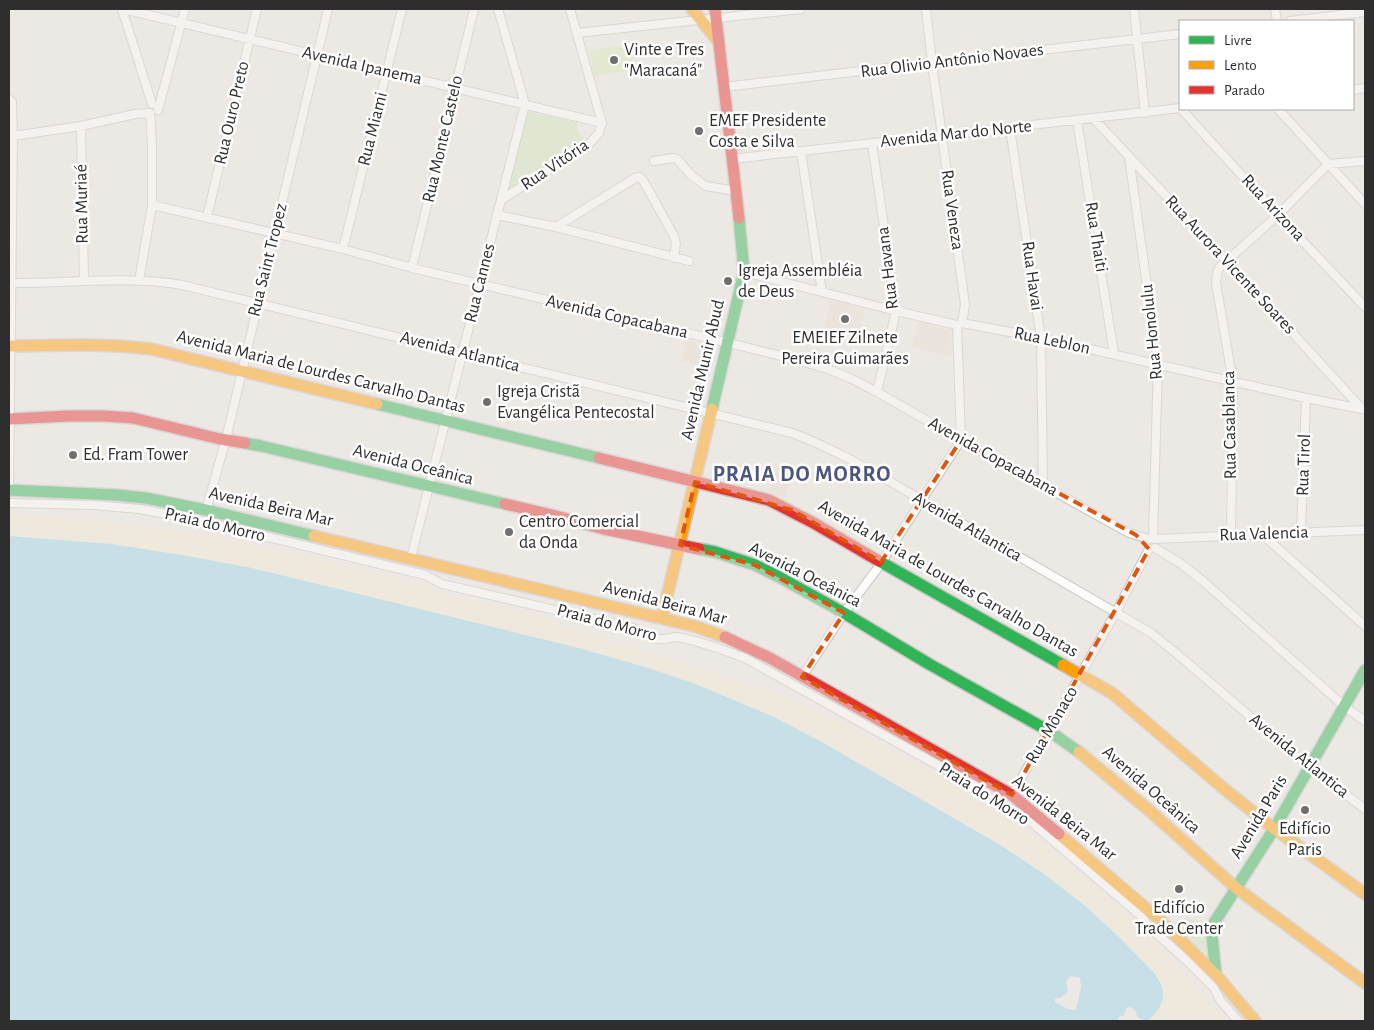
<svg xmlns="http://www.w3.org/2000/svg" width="1374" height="1030" font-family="'Alegreya Sans',sans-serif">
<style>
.education{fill:#e6e0d3}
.green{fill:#cee6be}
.sand{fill:#f0ead3}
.pitch{fill:#d9eabb}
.water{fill:#99d6ec;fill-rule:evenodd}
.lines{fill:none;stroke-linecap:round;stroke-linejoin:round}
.street-casing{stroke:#c5c4c5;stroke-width:10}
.fast-casing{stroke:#c5c4c5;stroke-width:14}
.slow-casing{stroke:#c5c4c5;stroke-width:14}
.jam-casing{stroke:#c5c4c5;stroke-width:14}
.street{stroke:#fcfcfb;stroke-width:8}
.fast{stroke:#30b455;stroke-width:11}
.slow{stroke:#ff9f0a;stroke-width:11}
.jam{stroke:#e5322d;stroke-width:11}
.marked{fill:none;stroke:#df570e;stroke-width:4;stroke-dasharray:10 6;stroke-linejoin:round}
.poi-dot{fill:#706f6e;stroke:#fff;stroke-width:2}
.labels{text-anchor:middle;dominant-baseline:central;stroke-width:5;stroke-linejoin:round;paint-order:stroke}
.poi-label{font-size:18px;fill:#2e2e2e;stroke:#fff;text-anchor:start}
.street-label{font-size:18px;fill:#2e2e2e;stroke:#fff}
.district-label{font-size:22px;font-weight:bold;letter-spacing:1px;fill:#4d5680;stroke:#fff}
</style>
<rect width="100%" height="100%" fill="#ece8e4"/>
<path class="education" d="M831,300L865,309L858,338L824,329Z
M918,321L951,330L952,358L912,346Z
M687,340L716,349L710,368L681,361Z
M774,464L794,470L784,499L768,494Z"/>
<path class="green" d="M526,111L577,122V130L586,142L507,193Z
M735,134C744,138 749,140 751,150L736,152Z
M1182,919C1192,918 1201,924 1211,919L1210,958L1173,925L1177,921Z"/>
<path class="sand" d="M9,513L67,517L202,534L263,546L430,586L432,591L557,620L560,626L742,681L789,699L840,721L994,808L1039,840L1138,922L1224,1021H1148L1158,1011L1163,996L1162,986L1154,973L1102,921L1044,874L981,833L820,741L748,705L698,685L648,668L536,637L252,568L182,555L111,544L9,536Z"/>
<path class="pitch" d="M634,44L638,70L594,76L590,50Z"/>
<path class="water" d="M9,536L111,544L182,555L252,568L579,648L648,668L698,685L772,716L820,741L1002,846L1044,874L1084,905L1119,937L1154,973C1169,992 1164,1006 1148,1021L1138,1018L1135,1010L1131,1007L1126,1008L1124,1015L1119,1017L1118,1021H9ZM1070,976L1080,978L1081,987L1076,1010L1068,1009L1055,1002V998H1061L1068,991L1066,982Z"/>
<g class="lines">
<defs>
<path id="street" d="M122,9L152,104
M123,9L602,123
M570,9L602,123
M926,9L932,63L965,305L962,323
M1134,9L1145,113
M1275,9L1277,21
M1290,21L1365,12
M577,33L801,9
M724,87L1180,34
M1353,90L1365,88
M9,99L12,102V105L13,136L81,126L135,114L150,113L152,144V205L139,281
M1181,109L1278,215L1365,307
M1278,109L1365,204
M158,110L185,9
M1093,118L1227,261L1362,409
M1077,120L1114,354
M81,126L84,281
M1010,128L1041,338L1043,485
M872,143L896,311L877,392
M801,151L822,292
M1129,157L1158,364L1153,538
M732,159L1180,108
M654,161L673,158L677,159L692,176L706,186L736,191
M501,200L588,145L599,133L602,123
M152,205L343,249L412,268L721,341L793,359L828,369L852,379L877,392L961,440L1129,533L1149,539
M497,215L556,227L689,261
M207,217L257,9
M556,227L635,178L640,177L644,182L674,236L676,244L674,258
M343,249L402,9
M412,268L474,9
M744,272L896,311L957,325L962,323L1041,338L1306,398L1362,409
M9,283C65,284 127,275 182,285L792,433C843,452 890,482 937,509C1008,550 1080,592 1151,633L1176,653L1309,767L1365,809
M9,490L13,136
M9,503L93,505L139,509L194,519L425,575L442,584L633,628C642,631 648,638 658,639C665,640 671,637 677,637C701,641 723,650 745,658L977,787C992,801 1010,813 1029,820L1142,917L1148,926L1185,959L1214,988L1220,1000L1238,1021
M206,510L226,439L328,9
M1301,532L1306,398
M1231,535L1233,382L1216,283L1217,273L1220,267L1278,215L1328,164L1365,161
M1263,535L1365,626
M1155,539L1365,530
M1155,548L1180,563L1204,582L1344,706L1365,721
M411,558L525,104L498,9
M802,677L844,613L877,569L961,440L957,325
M1012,795L1116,612L1149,549"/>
<path id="fast" d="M377,404L599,458
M712,409L744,272L739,218
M245,443L261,446L505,504
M9,490L117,495L146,498L206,510L314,536
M699,549L715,552L755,565L779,577L844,613L929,664L1049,731L1079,752
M879,561L1063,665
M1216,975L1212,936L1214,923L1274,829L1365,670"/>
<path id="slow" d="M692,9L719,42
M9,346C57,345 104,343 151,349L377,404
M314,536L694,626L725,637
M662,617L712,409
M1063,665L1112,693L1222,787L1268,824L1365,894
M1079,752L1151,812L1236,888L1365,983
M1059,834L1162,922L1216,975L1255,1021"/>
<path id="jam" d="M715,9L739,218
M9,419L68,416H104L133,418L220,439L245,443
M599,458L769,500L812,522L879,561
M505,504L552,515L604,529L699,549
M725,637L770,658L1012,795L1059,834"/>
</defs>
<use href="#street" class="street-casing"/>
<use href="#fast" class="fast-casing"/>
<use href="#slow" class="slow-casing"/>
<use href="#jam" class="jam-casing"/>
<use href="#street" class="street"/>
<use href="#fast" class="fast"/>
<use href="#slow" class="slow"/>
<use href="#jam" class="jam"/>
</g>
<path d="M0 0H1374V1030H0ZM961,440L1136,535L1149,549L1012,795L802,677L844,613L755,565L680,545L695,482L792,510L881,562Z" fill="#ece8e4" fill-opacity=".55" fill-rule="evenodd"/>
<path class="marked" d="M961,440L1136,535L1149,549L1012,795L802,677L844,613L755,565L680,545L695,482L792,510L881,562Z"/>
<g class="poi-dot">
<circle cx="614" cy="60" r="5"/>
<circle cx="699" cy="131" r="5"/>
<circle cx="728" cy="281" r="5"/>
<circle cx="845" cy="319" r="5"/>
<circle cx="487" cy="402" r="5"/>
<circle cx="73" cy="455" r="5"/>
<circle cx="509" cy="532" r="5"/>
<circle cx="1305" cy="810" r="5"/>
<circle cx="1179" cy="889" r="5"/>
</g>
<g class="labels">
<g class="poi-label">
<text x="624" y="50">Vinte e Tres<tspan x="624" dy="21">"Maracaná"</tspan></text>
<text x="709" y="121">EMEF Presidente<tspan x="709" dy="21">Costa e Silva</tspan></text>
<text x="738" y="271">Igreja Assembléia<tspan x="738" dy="21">de Deus</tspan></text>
<text x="845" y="338" text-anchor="middle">EMEIEF Zilnete<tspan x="845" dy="21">Pereira Guimarães</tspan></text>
<text x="497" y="392">Igreja Cristã<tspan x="497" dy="21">Evangélica Pentecostal</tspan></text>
<text x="83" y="455">Ed. Fram Tower</text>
<text x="519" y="522">Centro Comercial<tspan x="519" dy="21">da Onda</tspan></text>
<text x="1305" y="829" text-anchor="middle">Edifício<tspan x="1305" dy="21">Paris</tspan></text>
<text x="1179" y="908" text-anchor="middle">Edifício<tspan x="1179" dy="21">Trade Center</tspan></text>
</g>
<g class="street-label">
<text transform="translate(952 61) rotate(-7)">Rua Olivio Antônio Novaes</text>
<text transform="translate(362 66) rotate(13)">Avenida Ipanema</text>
<text transform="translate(232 113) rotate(-77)">Rua Ouro Preto</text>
<text transform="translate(373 129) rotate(-76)">Rua Miami</text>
<text transform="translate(956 134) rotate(-6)">Avenida Mar do Norte</text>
<text transform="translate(443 139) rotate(-77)">Rua Monte Castelo</text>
<text transform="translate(555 165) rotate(-34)">Rua Vitória</text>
<text transform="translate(82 204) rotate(-91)">Rua Muriaé</text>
<text transform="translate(1273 208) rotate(47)">Rua Arizona</text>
<text transform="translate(952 210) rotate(82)">Rua Veneza</text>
<text transform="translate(1096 237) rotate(81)">Rua Thaiti</text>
<text transform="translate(268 260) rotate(-76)">Rua Saint Tropez</text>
<text transform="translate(1230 265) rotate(47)">Rua Aurora Vicente Soares</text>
<text transform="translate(888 268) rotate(-97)">Rua Havana</text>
<text transform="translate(1032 276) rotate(82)">Rua Havai</text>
<text transform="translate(480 283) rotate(-76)">Rua Cannes</text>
<text transform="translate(617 317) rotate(13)">Avenida Copacabana</text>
<text transform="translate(1152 332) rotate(-96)">Rua Honolulu</text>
<text transform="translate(1052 341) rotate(12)">Rua Leblon</text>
<text transform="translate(460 352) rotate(14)">Avenida Atlantica</text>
<text transform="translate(703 370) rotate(-77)">Avenida Munir Abud</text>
<text transform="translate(321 372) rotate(14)">Avenida Maria de Lourdes Carvalho Dantas</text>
<text transform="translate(1230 425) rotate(-91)">Rua Casablanca</text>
<text transform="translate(993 457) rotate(29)">Avenida Copacabana</text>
<text transform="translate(413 465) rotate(14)">Avenida Oceânica</text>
<text transform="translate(1304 465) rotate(-88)">Rua Tirol</text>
<text transform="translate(271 507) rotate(13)">Avenida Beira Mar</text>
<text transform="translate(215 525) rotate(13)">Praia do Morro</text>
<text transform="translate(967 527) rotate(30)">Avenida Atlantica</text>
<text transform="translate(1264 534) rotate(-2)">Rua Valencia</text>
<text transform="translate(805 575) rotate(27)">Avenida Oceânica</text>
<text transform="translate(948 579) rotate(30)">Avenida Maria de Lourdes Carvalho Dantas</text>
<text transform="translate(665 603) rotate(15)">Avenida Beira Mar</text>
<text transform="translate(607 623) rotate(15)">Praia do Morro</text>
<text transform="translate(1052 725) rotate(-60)">Rua Mônaco</text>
<text transform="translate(1299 756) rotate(39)">Avenida Atlantica</text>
<text transform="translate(1151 790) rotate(41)">Avenida Oceânica</text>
<text transform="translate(984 794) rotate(32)">Praia do Morro</text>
<text transform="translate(1259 817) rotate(-59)">Avenida Paris</text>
<text transform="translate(1064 818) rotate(38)">Avenida Beira Mar</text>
</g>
<g class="district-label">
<text x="802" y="474">PRAIA DO MORRO</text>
</g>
</g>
<rect width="1374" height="1030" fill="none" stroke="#2e2e2e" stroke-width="20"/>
<rect x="1179" y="20" width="175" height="90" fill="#ffffff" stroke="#ababab"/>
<rect x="1189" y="36" width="25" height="8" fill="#30b455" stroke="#ababab"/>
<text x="1224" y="45" font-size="15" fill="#2e2e2e">Livre</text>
<rect x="1189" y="61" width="25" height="8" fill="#ff9f0a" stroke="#ababab"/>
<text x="1224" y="70" font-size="15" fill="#2e2e2e">Lento</text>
<rect x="1189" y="86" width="25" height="8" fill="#e5322d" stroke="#ababab"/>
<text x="1224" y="95" font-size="15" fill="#2e2e2e">Parado</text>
</svg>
